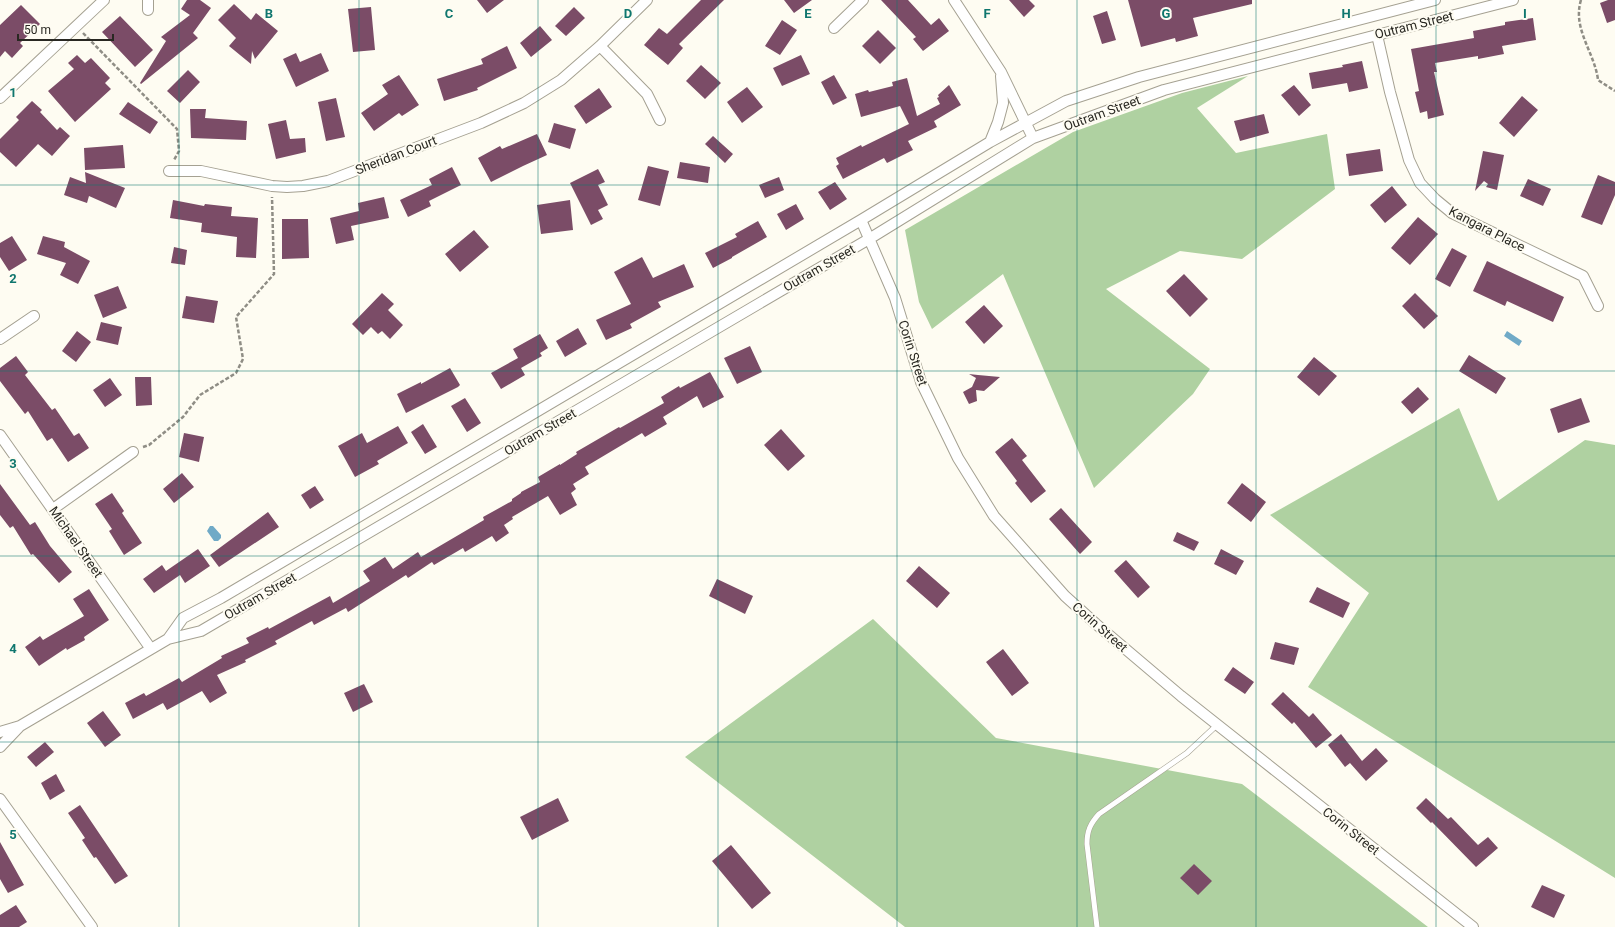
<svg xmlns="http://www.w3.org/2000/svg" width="1615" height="927" font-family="Roboto,sans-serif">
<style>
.forest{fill:#afd1a1}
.water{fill:#70aac7}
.building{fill:#7b4c67}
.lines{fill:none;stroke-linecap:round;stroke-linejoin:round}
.service-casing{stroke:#a5a192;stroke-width:6}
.minor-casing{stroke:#a5a192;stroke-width:12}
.path{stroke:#8f8d85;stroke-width:2.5;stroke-dasharray:4 2;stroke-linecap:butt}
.service{stroke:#fff;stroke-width:5}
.minor{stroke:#fff;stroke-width:10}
.grid{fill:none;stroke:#0f766e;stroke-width:1;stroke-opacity:0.55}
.labels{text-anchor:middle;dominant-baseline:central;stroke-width:4;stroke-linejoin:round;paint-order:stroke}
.street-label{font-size:13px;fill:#292822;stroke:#fefcf2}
.grid-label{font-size:13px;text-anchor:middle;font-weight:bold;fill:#0f766e;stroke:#fefcf2;stroke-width:4;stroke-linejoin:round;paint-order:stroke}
</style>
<rect width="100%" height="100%" fill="#fefcf2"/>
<path class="forest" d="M1248,76L1197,108L1236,153L1327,134L1335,189L1242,259L1180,251L1106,289L1210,369L1193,394L1094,488L1003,274L932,329L919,302L905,230L1073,132L1182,93Z
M1459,408L1498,501L1585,440L1615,445V878L1308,687L1369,593L1270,515Z
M873,619L996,738L1242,784L1428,927H905L685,757Z"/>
<path class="water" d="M1507,331L1522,341L1519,346L1504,336Z
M210,526H213L221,535V538L218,541H214L207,531Z"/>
<path class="building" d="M187,0H200L211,8L193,33L198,38L141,84L140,83L166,41L161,37L190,15L181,9Z
M477,0H504L487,13Z
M701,0H724L679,44L683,48L668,65L644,45L659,28L667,34Z
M784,0H812L794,13Z
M881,0H908L931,25L939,18L949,31L923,51L913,39L916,37Z
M1009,0H1029L1035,6L1024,17Z
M1128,0H1252V4L1193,18L1198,36L1176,42L1175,38L1141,47Z
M1608,0H1615V20L1607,23L1600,3Z
M234,4L251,20L256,13L278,31L255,59L252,51L251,64L229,46L236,38L218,20Z
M21,5L40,24L20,43L23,46L12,58L5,51L0,57V25Z
M371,7L375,50L353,52L348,9Z
M574,7L585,18L566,36L555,26Z
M1107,11L1116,40L1102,44L1093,16Z
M120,16L153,50L135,67L102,32Z
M1533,18L1536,40L1502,46L1504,54L1478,59V56L1435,63L1437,72H1434L1444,115L1428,119L1427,111L1420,113L1415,92L1419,91L1411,49L1474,38L1473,31L1505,25V22Z
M782,20L797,30L780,55L765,46Z
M540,26L552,40L531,57L520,43Z
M878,30L896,48L880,64L862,46Z
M507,46L517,68L477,88L478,90L444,101L437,79L483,64L481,59Z
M296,53L300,62L321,53L329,71L296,87L283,59Z
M77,55L85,63L91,58L110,78L105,83L111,89L75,122L48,91L74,69L68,63Z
M801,55L810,74L782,86L773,68Z
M1362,61L1368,88L1349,92L1347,83L1312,89L1309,73L1343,67L1342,65Z
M701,65L721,83L705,99L686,81Z
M188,70L200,82L180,103L167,91Z
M399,75L419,105L402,116L399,113L374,131L361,113L388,94L382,85Z
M834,75L847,98L833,105L821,82Z
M907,78L917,116L940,104L937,98L939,97L938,95L949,85L961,105L934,121L937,127L908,141L913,150L887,163L884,158L843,179L836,166L839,164L836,158L861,145L862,147L909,124L900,106L861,117L855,94L868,90L869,92L893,86L892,82Z
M1294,85L1311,105L1299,116L1281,95Z
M747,87L763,107L742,123L727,102Z
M599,88L612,107L586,124L574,106Z
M1522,96L1538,110L1514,137L1499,123Z
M336,98L345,137L326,141L318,102Z
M32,101L42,110L40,112L57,130L60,127L70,136L52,156L38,144L16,167L0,152V139L19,120L16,117Z
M128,102L158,122L150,134L119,114Z
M190,109H206L205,118L247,121L246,140L191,138Z
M1264,114L1269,133L1240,141L1234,121Z
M286,120L290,139L305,138L306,152L276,159L268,124Z
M554,123L576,129L570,149L548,142Z
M537,134L547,155L523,166L491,182L478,158L500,146L502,149Z
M713,136L733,154L725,163L705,144Z
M123,145L125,168L85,170L84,148Z
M1380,149L1383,171L1349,176L1346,154Z
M1483,151L1504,155L1497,190L1486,187L1488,184L1484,181L1475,191Z
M680,162L710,167L708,183L677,178Z
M648,166L669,171L660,206L638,200Z
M452,167L461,185L429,201L431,206L408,217L400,200L432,185L429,179Z
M598,169L605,182L598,185L608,205L598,210L603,219L591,225L570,183Z
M85,172L125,188L116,208L89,196L87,203L64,195L70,177L86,183Z
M1598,175L1615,182V195L1602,225L1581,217Z
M779,177L784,190L765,198L759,185Z
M1528,179L1551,189L1543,206L1520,196Z
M835,182L847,199L830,210L818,192Z
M1392,186L1407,205L1385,223L1370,205Z
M384,197L389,218L351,226L354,240L336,244L330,218L359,211L358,203Z
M173,200L204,206L205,204L232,207L231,216L258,218L256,258L236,257L237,237L201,232L202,223L170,218Z
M570,200L573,230L541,234L537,205Z
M796,204L804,219L786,230L777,214Z
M1418,217L1438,234L1410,265L1391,248Z
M282,219H308L309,258L282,259Z
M758,221L767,237L732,257V258L713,268L705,253L737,237L735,234Z
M474,230L489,247L460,272L445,254Z
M12,236L27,260L9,271L0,257V243Z
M43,236L65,242L64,247L90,261L78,284L60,275L66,263L37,254Z
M174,247L187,250L185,265L171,263Z
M1452,248L1467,256L1450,287L1435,279Z
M642,257L653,278L684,264L694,287L658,302L661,307L630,324L632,328L606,340L596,320L631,304L614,272Z
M1487,261L1564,297L1553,322L1507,301L1505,306L1473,291Z
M1184,274L1208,299L1190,317L1166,291Z
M118,286L127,308L103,318L94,295Z
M382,293L394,304L388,310L403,325L390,339L382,331L378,334L371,327L363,335L352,324Z
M1415,293L1438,316L1424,329L1402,306Z
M186,296L218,301L214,323L182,318Z
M984,305L1003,326L984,344L965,322Z
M101,322L122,327L118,345L96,340Z
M578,328L587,344L565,357L556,341Z
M77,331L91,342L76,362L62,351Z
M540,334L548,348L540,353L542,356L521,368L525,375L501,389L491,373L518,358L513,349Z
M750,346L762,372L737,384L724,358Z
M1469,355L1506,378L1496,394L1459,371Z
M16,356L28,372L25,375L52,410L55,408L74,436L79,433L89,448L68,462L52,438L47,441L28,411L25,414L0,381V368Z
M1314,357L1337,376L1319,396L1297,377Z
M450,368L460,385L458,387L406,413L397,394L421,382V384Z
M710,372L724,397L703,408L697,396L663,417L667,424L645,437L642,433L585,467L589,474L573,484L576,489L571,493L577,505L560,515L548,496L512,517L513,519L504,525L509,533L496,542L492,536L465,552L463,548L434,565L432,562L408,578L406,575L348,612L346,608L314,625L312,621L275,641L277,644L245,660L246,662L217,675L227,693L210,703L202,691L167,710L163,703L133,719L125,703L144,693L146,696L179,678L182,682L222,658L221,656L249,643L246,638L268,627L269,629L330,596L333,603L370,581L363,571L385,557L393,569L418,552L421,557L484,520L483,517L512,501V499L521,493V492L540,482L538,477L560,464V465L577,454L576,452L619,427L620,428L664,403L661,397L679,386L680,388Z
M969,374L978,375L1000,377L984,391L976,390L977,401L969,404L963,392L972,387L976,378Z
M135,377H151L152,405L136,406Z
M110,378L122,395L105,407L93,390Z
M1418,387L1429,399L1412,414L1401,402Z
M465,398L481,423L467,432L451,406Z
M1581,398L1590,422L1558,433L1550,409Z
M423,424L437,447L425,454L411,432Z
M398,426L408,443L377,461L379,464L355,477L338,446L362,433L367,443Z
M781,429L805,456L788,471L764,445Z
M184,433L204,437L199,462L179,457Z
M1012,438L1027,456L1022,460L1046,491L1031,503L1015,483L1017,481L995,452Z
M182,473L194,487L174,503L163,489Z
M1242,483L1266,502L1251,522L1227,503Z
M0,484L30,525L35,522L50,546L72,572L59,583L33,554L31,555L13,526L10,528L0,515Z
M315,486L324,500L310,509L301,495Z
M112,493L124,511L122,513L142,543L124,555L109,531L112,529L95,504Z
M1061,508L1092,542L1080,554L1049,519Z
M268,512L279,527L219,567L210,555Z
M1177,532L1199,542L1194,551L1173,541Z
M198,549L210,566L185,583L180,575L154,593L143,579L162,565L166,571Z
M1221,549L1244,561L1236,575L1214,564Z
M1126,560L1150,587L1138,598L1114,571Z
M919,566L950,593L937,608L906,581Z
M717,579L753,596L745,614L709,596Z
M1317,587L1350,603L1343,618L1309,602Z
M89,589L109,620L84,637L85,640L67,650L66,648L39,666L25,647L40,636L43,640L84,616L73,599Z
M1275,642L1299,648L1294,665L1270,659Z
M1003,649L1029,683L1012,696L986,662Z
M1233,667L1254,682L1245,694L1224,680Z
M364,684L373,702L353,712L344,693Z
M1283,692L1309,717L1313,713L1332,735L1316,748L1294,722L1292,724L1271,704Z
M103,711L121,735L105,747L87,723Z
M1341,734L1362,761L1376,748L1388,761L1366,781L1350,763L1345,767L1328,745Z
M45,742L54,752L36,767L27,757Z
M56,774L65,791L50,800L41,783Z
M558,798L569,821L532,840L520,817Z
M1426,798L1448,819L1451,817L1478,845L1488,837L1498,848L1476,867L1432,822L1431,823L1416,808Z
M80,805L128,876L115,884L96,857L94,858L82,840L85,838L68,813Z
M0,842L24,885L8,893L0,879Z
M731,845L771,893L752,909L712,861Z
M1194,864L1212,881L1198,895L1180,878Z
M1542,885L1565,895L1554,918L1531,907Z
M16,905L27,922L19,927H0V915Z"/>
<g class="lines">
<defs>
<path id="service" d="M1097,927L1087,844C1087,831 1090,824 1099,814L1187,753L1217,725"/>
<path id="minor" d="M148,0V10
M954,0L1001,72L1033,138
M834,28L863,0
M1377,35L1390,92L1409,160L1420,183L1435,199L1452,213L1583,276L1598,306
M600,46L647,94L660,120
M0,98L104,0
M990,142L998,122L1003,103L1001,76
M169,171H201L272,186L287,187L303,186L328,181L481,123L524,103L561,80L600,46L647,0
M861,220L895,298L921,382L958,458L994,516L1065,596L1096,624L1181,696L1473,927
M0,339L34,316
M0,435L151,649
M53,509L133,452
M168,639L183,618L221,598L861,220L990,142L1066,101L1139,77L1435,0
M0,732L20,726L168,639L201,631L869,239L1033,138L1164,90L1513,0
M0,747L19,727
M0,799L92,927"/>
</defs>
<use href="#service" class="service-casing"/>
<use href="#minor" class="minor-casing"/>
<path class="path" d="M1581,0C1572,29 1595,53 1598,80L1615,91
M83,33L177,129L179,151L174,160
M143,447L149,445L183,417L200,395L236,373L243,359L236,317L274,274L272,197"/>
<use href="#service" class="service"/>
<use href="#minor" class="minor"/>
</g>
<path class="grid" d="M179,0V927M359,0V927M538,0V927M718,0V927M897,0V927M1077,0V927M1256,0V927M1436,0V927M0,185H1615M0,371H1615M0,556H1615M0,742H1615"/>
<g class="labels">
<g class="street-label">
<text transform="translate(1414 25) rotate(-14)">Outram Street</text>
<text transform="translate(1102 113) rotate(-20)">Outram Street</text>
<text transform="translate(396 155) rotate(-21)">Sheridan Court</text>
<text transform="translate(1487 229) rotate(27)">Kangara Place</text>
<text transform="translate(819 268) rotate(-30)">Outram Street</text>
<text transform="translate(913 353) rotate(72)">Corin Street</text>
<text transform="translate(540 432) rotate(-30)">Outram Street</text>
<text transform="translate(76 542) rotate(55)">Michael Street</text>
<text transform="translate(260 596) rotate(-30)">Outram Street</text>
<text transform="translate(1100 627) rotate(41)">Corin Street</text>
<text transform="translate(1351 831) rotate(38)">Corin Street</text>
</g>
</g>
<g class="grid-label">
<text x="269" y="18">B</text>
<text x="449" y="18">C</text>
<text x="628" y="18">D</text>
<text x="808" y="18">E</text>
<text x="987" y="18">F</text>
<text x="1166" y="18">G</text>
<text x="1346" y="18">H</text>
<text x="1525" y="18">I</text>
<text x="13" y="97">1</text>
<text x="13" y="283">2</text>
<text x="13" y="468">3</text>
<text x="13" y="653">4</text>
<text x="13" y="839">5</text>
</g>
<path d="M18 34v6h95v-6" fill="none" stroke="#292822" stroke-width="2"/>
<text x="24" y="34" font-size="12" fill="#292822" stroke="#fefcf2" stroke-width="3" paint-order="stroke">50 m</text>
</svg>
